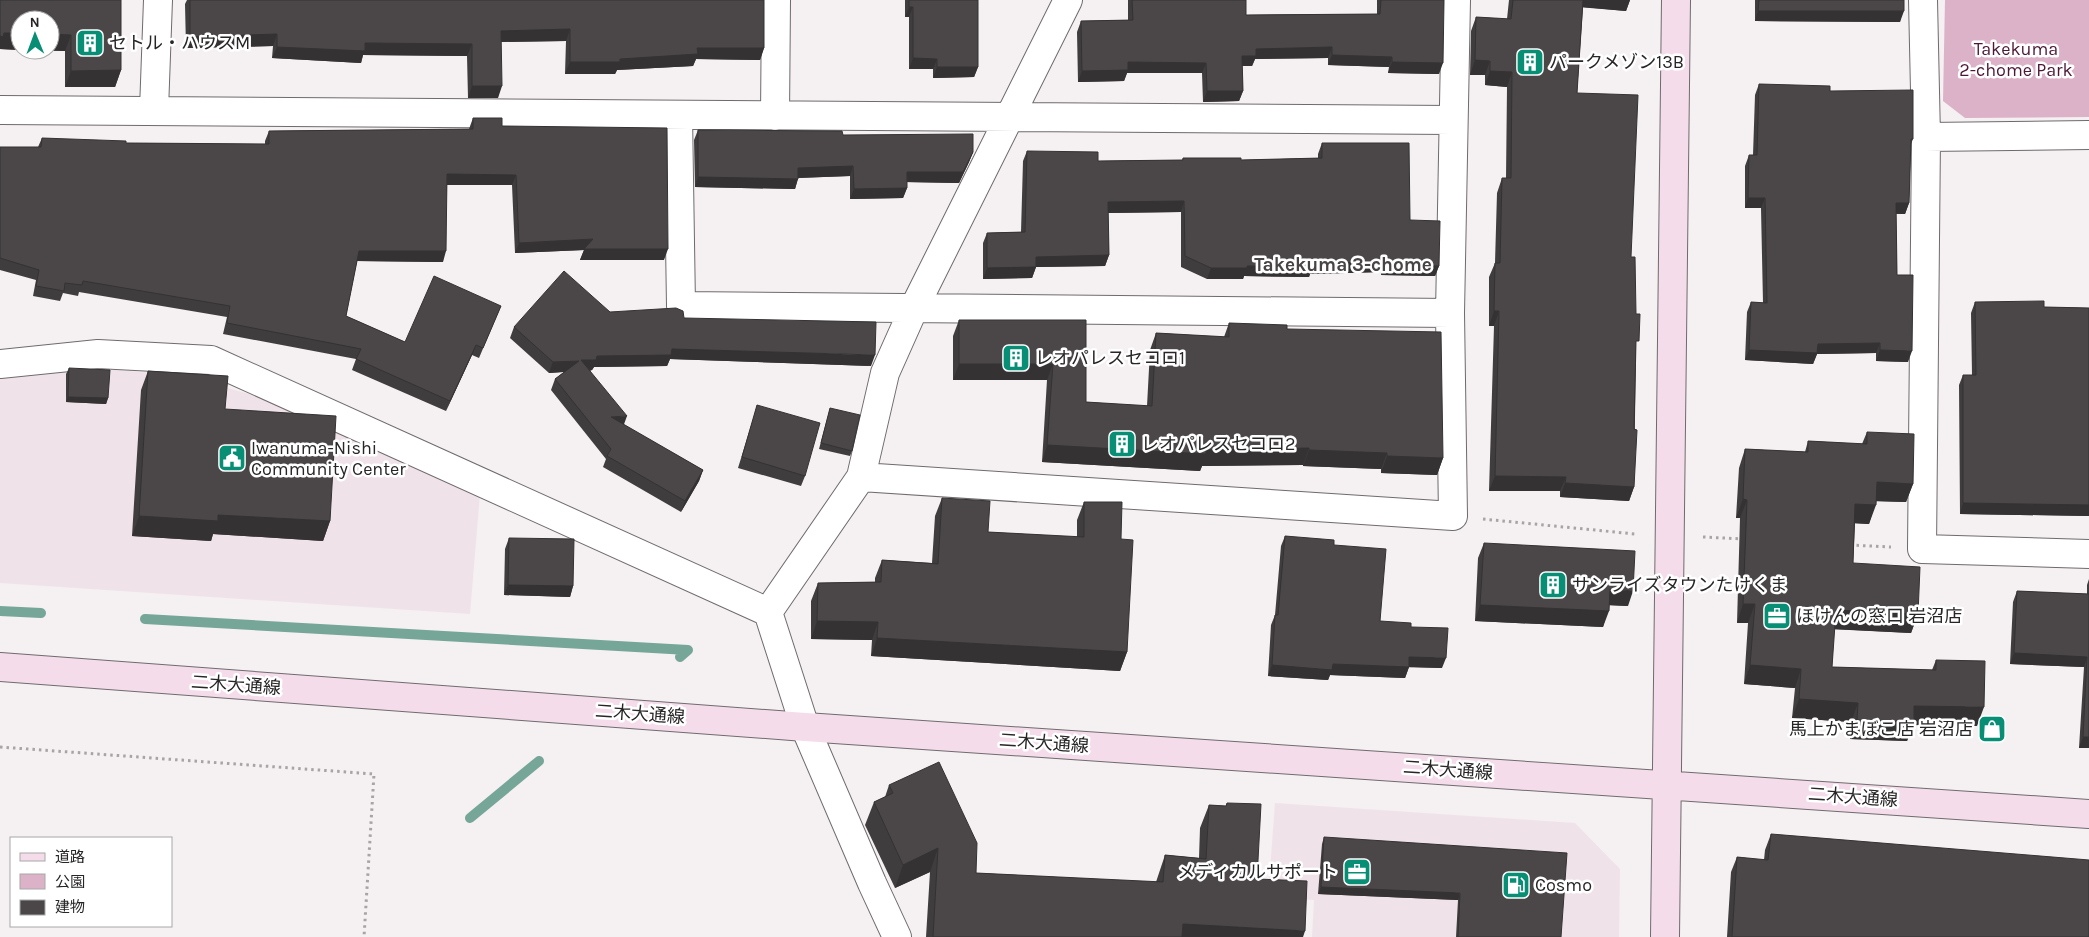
<svg xmlns="http://www.w3.org/2000/svg" width="2089" height="937" font-family="Karla,'Noto Sans JP',sans-serif">
<style>
.built{fill:#efe3e9}
.green{fill:#dbb2c7}
.lines{fill:none;stroke-linecap:round;stroke-linejoin:round}
.stream{stroke:#75a698;stroke-width:10}
.street-casing{stroke:#6f6b6d;stroke-width:30}
.secondary-casing{stroke:#6f6b6d;stroke-width:30}
.path{stroke:#a8a4a6;stroke-width:3;stroke-dasharray:2.5 4;stroke-linecap:butt}
.street{stroke:#fff;stroke-width:28}
.secondary{stroke:#f5dcea;stroke-width:28}
.wall{fill:#403d3f}
.shaded-wall{fill:#343233}
.building{fill:#4b4749;stroke:#343233}
.labels{text-anchor:middle;dominant-baseline:central;stroke-width:5;stroke-linejoin:round;paint-order:stroke}
.poi-label{font-size:18px;fill:#272526;stroke:#fff;text-anchor:start}
.park-label{font-size:18px;fill:#4c1837;stroke:#fff}
.street-label{font-size:18px;fill:#272526;stroke:#fff}
.neighbourhood-label{font-size:19px;font-weight:bold;fill:#484446;stroke:#fff}
</style>
<rect width="100%" height="100%" fill="#f5f0f2"/>
<path class="built" d="M88,367L183,376L253,395L480,494L470,614L0,583V377Z
M1275,803L1575,823L1620,869L1619,937H1312L1314,900L1268,897Z"/>
<path class="green" d="M1945,0H2089V117L1965,118L1943,101Z"/>
<g class="lines">
<path class="stream" d="M0,611L41,613
M145,619L688,650L680,657
M470,818L539,761"/>
<defs>
<path id="street" d="M1923,0L1926,137L1922,549L2089,554
M0,110L1452,120
M154,110L158,0
M678,115L681,306L1450,313
M775,116L776,0
M1926,137L2089,135
M0,364L98,354L211,360L768,612
M861,477L1453,516L1450,313L1456,0
M897,937L872,883L805,727L768,612L861,477L885,373L914,308L1068,0"/>
<path id="secondary" d="M0,667L805,727L2089,814
M1665,937L1676,0"/>
</defs>
<use href="#street" class="street-casing"/>
<use href="#secondary" class="secondary-casing"/>
<path class="path" d="M1483,519L1635,534
M1703,537L1744,539
M1850,545L1891,547
M0,747L374,774L364,937"/>
<use href="#street" class="street"/>
<use href="#secondary" class="secondary"/>
</g>
<path class="wall" d="M0,0H121V70L115,87H65V51L30,50H50V20H20V50L0,49Z
M187,0H764V48L760,60L696,59L693,66L617,70L615,74H565L566,41L501,42L498,98H468L467,56L363,55L361,63L272,58L273,46L186,48L185,4Z
M826,0H978V67L974,77L933,78V69H909V17H905V0Z
M1128,0H1246V15L1377,14V0H1444L1439,74L1388,73L1389,67L1328,65V58L1255,59L1252,66H1242L1243,91L1239,101L1203,102L1202,73H1127L1124,81L1078,82L1077,32L1081,21L1128,20Z
M1509,0H1630L1626,11L1583,7L1577,93L1631,257L1636,348L1634,487L1629,501L1560,497V491H1489L1494,326H1489V277L1495,263L1497,193L1502,178H1506L1507,87L1485,85V75H1470L1471,31L1476,17L1507,19Z
M1755,0H1904L1900,22L1755,21Z
M1759,84L1830,91L1913,139L1911,144L1909,203L1905,214H1896L1897,275L1908,362L1876,361V353L1817,354L1813,364L1745,360L1747,312L1751,302L1763,303L1761,208H1745V166L1749,155H1753L1755,95Z
M473,118L502,126L664,260H580L584,250L515,253L512,185H447L443,262L357,261L346,316L405,342L501,306L479,358L472,355L446,411L352,370L356,359L223,334L227,317L79,292L78,296L63,293L60,301L33,296L36,280L0,270V147H38L42,138L126,143L265,144V141L269,131L469,129Z
M698,130L843,135L973,152L969,162L959,183L907,182V188L903,198L850,199V176L798,178L795,189L695,187L694,140Z
M1322,143L1410,220L1439,266L1435,276L1381,275L1382,272L1310,274L1309,277L1244,276L1243,279H1207L1181,267V212L1108,213L1109,255L1105,266L1036,267L1032,278L983,279V243L987,233L1021,232L1023,161L1027,151L1098,161L1182,160L1183,158L1241,160L1318,158V154Z
M1975,302L2044,307L2089,308V516L1960,514L1959,385L1963,375H1972L1971,313Z
M610,312L684,318L871,366L670,359L667,366L594,367L592,370L590,371L624,425L703,470L699,481L681,512L603,467L606,459L551,390L555,379L564,372L549,373L510,338L514,327Z
M959,320H1086V402L1147,406L1150,350L1156,333L1224,337L1229,323L1287,329L1443,458L1437,475L1381,473V469L1303,466V465L1202,466L1200,471L1042,462L1047,380H953V336Z
M69,368L108,398L106,404L66,402V374Z
M148,371L225,409L330,521L323,541L213,534L211,541L132,536L141,390Z
M757,405L805,476L801,486L738,468L754,416Z
M830,408L852,451L850,456L819,449Z
M1867,432L1913,484L1906,502L1876,501L1869,524L1855,523L1853,563L1918,614L1911,633L1834,629L1832,667L1932,670L1936,660L1977,726L1913,725L1907,741L1850,739L1851,722L1792,718L1795,688L1744,684L1748,623H1737L1740,518H1736L1739,468L1745,449L1805,452L1808,441L1862,444Z
M942,498L988,532L1077,537V520L1084,502L1121,539L1127,652L1120,671L871,656L872,640L811,639V601L818,583L875,582V578L882,560L932,563L935,516Z
M1285,536L1334,545L1380,621L1411,627L1442,668L1409,667L1405,678L1330,675L1328,680L1268,676L1271,625L1275,615L1281,546Z
M509,538L573,586L570,597L504,595L505,549Z
M1484,543L1628,606L1609,605L1603,627L1475,621L1478,558Z
M2089,579V748H2079L2084,667L2010,664L2013,602L2017,591L2087,594V585Z
M889,785L976,873L1156,882L1165,855L1199,858L1200,828L1209,805L1226,806L1227,803L1257,879L1303,937H926L930,872L895,888L865,825L874,802L885,797Z
M1771,834L2089,937H1727L1731,872L1737,857L1764,860L1765,850Z
M1324,837L1561,937H1456L1458,900L1318,894L1322,844Z"/>
<path class="shaded-wall" d="M1581,0H1630L1626,11L1578,7Z
M909,7H913L909,17H905Z
M1758,11H1904L1900,22L1755,21Z
M570,29L566,41L497,42L501,31Z
M4,33H20V50L0,49V36Z
M50,34L71,35L65,51L30,50H50Z
M277,34L273,46L186,48L190,37Z
M365,43L472,44L467,56L363,55L361,63L272,58L277,47Z
M1332,47L1328,58L1255,59L1252,66H1238L1242,56L1256,49Z
M697,48H764L760,60L696,59L693,66L617,70L615,74H565L570,62L620,59Z
M1332,55L1392,57L1389,67L1328,65Z
M913,58L937,59L933,69H909Z
M1475,60L1490,61L1485,75H1470Z
M1128,62L1206,63L1202,73H1127L1124,81L1078,82L1082,71Z
M1392,62L1443,63L1439,74L1388,73Z
M937,67H978L974,77L933,78Z
M121,70L115,87H65L71,71Z
M1490,71L1512,72L1507,87L1485,85Z
M472,86H502L498,98H468Z
M1207,91H1243L1239,101L1203,102Z
M973,152L969,162L959,183L903,182L907,172Z
M853,166L850,176L795,178L798,168Z
M447,174L516,175L512,185H443Z
M698,177L798,179L795,189L695,187Z
M907,188L903,198L850,199L854,189Z
M1748,198H1765L1761,208H1745Z
M1184,201L1181,212L1104,213L1108,202Z
M1896,203H1909L1905,214L1892,213Z
M593,239L668,249L664,260H580L584,250L515,253L519,243Z
M359,251H446L443,262L356,261Z
M1109,255L1105,266L1036,267L1032,278L983,279L987,268L1036,257Z
M1385,262L1382,272L1310,274L1309,277L1244,276L1243,279H1207L1211,268L1247,266L1313,263Z
M1385,265L1439,266L1435,276L1381,275Z
M1494,311H1499L1494,326H1489Z
M1880,343L1876,353L1817,354L1813,364L1745,360L1749,350L1818,344Z
M476,345L472,355L446,411L450,401Z
M672,349L875,355L871,366L670,359L667,366L594,367L592,370L578,371L581,360L597,356Z
M1880,350L1912,351L1908,362L1876,361Z
M579,361L575,371L549,373L553,362Z
M959,364H1053L1047,380H953Z
M68,397L108,398L106,404L66,402Z
M627,416L623,427L611,417Z
M1047,445L1206,450L1309,448L1303,465L1202,466L1200,471L1042,462Z
M1309,450L1387,453L1381,469L1303,466Z
M1387,456L1443,458L1437,475L1381,473Z
M703,470L699,481L681,512L685,501Z
M1495,476L1566,477L1560,491H1489Z
M1877,482L1913,484L1906,502L1870,501Z
M1565,483L1634,487L1629,501L1560,497Z
M1743,499L1747,500L1740,518H1736Z
M1963,503L2089,505V516L1960,514Z
M1855,504L1876,505L1869,524L1848,523Z
M218,515L330,521L323,541L213,534L211,541L132,536L139,516Z
M508,585L573,586L570,597L504,595Z
M1610,589L1633,591L1628,606L1604,605Z
M1743,604H1755L1748,623H1737Z
M1480,605L1609,611L1603,627L1475,621Z
M1836,610L1918,614L1911,633L1829,629Z
M817,621L878,622L872,640L811,639Z
M877,638L1127,652L1120,671L871,656Z
M2014,653L2087,657L2084,667L2010,664Z
M1409,657L1446,658L1442,668L1405,667Z
M1333,664L1409,667L1405,678L1330,675L1328,680L1268,676L1272,665Z
M1750,665L1801,669L1795,688L1744,684Z
M1799,699L1858,703L1851,722L1792,718Z
M1914,706L1984,707L1977,726L1913,725L1907,741L1850,739L1857,720Z
M2083,737H2089V748H2079Z
M938,848L930,872L895,888L903,865Z
M1321,887L1460,893L1458,900L1318,894Z
M1183,924L1305,931L1303,937H1178Z"/>
<path class="building" d="M0,0H121V70L71,71V35L50,34V20H20V33H4L3,37L0,36Z
M190,0H764V48H697L698,54L620,59V62H570V29L501,31L502,86H472V44L365,43V51L277,47V34L190,37Z
M909,0H978V67H937V59L913,58V7H909Z
M1132,0H1246V15L1380,14L1381,0H1444L1443,63L1392,62V57L1332,55V47L1256,49V56H1242L1243,91H1207L1206,63L1128,62V70L1082,71L1081,21L1133,20Z
M1513,0H1583L1577,93L1638,95L1631,257H1635L1636,314H1640L1639,341H1636L1634,429L1637,430L1634,487L1565,483L1566,477L1495,476L1499,311H1494L1495,263H1500L1502,178H1511L1512,72L1490,71V61L1475,60L1476,17L1511,19Z
M1759,0H1904V11H1758Z
M1759,84L1830,86V91L1913,90V139H1911L1909,203H1896L1897,275H1913L1912,351L1880,350V343L1818,344L1817,353L1749,350L1751,302L1767,303L1765,198H1748L1749,155H1757Z
M473,118H502V126L667,128L668,249H584L593,239L519,243L516,175L447,174L446,251H359L346,316L405,342L434,276L501,306L483,348L476,345L450,401L356,359L361,349L227,323L230,306L83,281L82,285L65,283L64,291L36,286L39,270L0,258V147H41L42,138L126,141V143L269,144V131L473,129Z
M698,130L842,131L843,135L973,134V152L963,172H907V188L854,189L853,166L798,168V179L698,177Z
M1322,143H1409L1410,220L1440,221L1439,266L1385,265V262L1313,263V266H1247V268H1211L1185,256L1184,201L1108,202L1109,255L1036,257V267L987,268V233L1025,232L1027,151L1098,152V161L1183,160V158H1241V160L1322,158Z
M564,271L610,312L676,308L683,311L684,318L876,322L875,355L672,349L671,355L597,356L596,360H581L627,416L611,417L703,470L685,501L607,456L611,449L555,379L579,361L553,362L514,327Z
M2044,301V307L2089,308V505L1963,503V375H1976L1975,302Z
M959,320H1086V402L1152,406L1156,333L1229,337V323L1287,325V329L1441,332L1443,458L1387,456V453L1309,450V448L1206,450V454L1047,445L1053,364H959Z
M69,368L110,370L108,398L68,397Z
M148,371L228,376L225,409L336,416L330,521L218,515V521L139,516Z
M757,405L820,423L805,476L742,457Z
M830,408L860,415L852,451L821,443Z
M1867,432L1914,434L1913,484L1877,482L1876,505L1855,504L1853,563L1920,567L1918,614L1836,610L1832,667L1936,670V660L1985,661L1984,707L1914,706V722L1857,720L1858,703L1799,699L1801,669L1750,665L1755,604H1743L1747,500L1743,499L1745,449L1808,452V441L1867,444Z
M942,498L990,501L988,532L1084,537V502H1122L1121,539L1133,540L1127,652L877,638L878,622L817,621L818,583L881,582L882,560L938,564Z
M1285,536L1334,540V545L1386,549L1380,621L1411,623V627L1448,628L1446,658L1409,657V667L1333,664L1332,670L1272,665L1275,615H1278Z
M509,538L574,539L573,586L508,585Z
M1484,543L1635,551L1633,591L1610,589L1609,611L1480,605Z
M2017,591L2089,594V737H2083L2087,657L2014,653Z
M939,762L977,843L976,873L1163,882L1165,855L1206,859L1209,805L1226,806L1227,803L1261,804L1257,879L1307,881L1305,931L1183,924L1182,937H933L938,848L903,865L874,802L893,793L889,785Z
M1771,834L2089,860V937H1732L1737,857L1768,860Z
M1324,837L1567,853L1561,937H1458L1460,893L1321,887Z"/>
<defs>
<symbol id="building-square" viewBox="-11 -11 22 22"><rect x="-9" y="-9" width="18" height="18" rx="4" fill="#078e75" stroke="#fff"/><path d="M-4-6H4V6H1V3H-1V6H-4ZM-2.5-4.3h1.7v1.8h-1.7ZM.8-4.3h1.7v1.8H.8ZM-2.5-1h1.7V.8h-1.7ZM.8-1h1.7V.8H.8Z" fill="#fff"/></symbol>
<symbol id="civic-square" viewBox="-11 -11 22 22"><rect x="-9" y="-9" width="18" height="18" rx="4" fill="#078e75" stroke="#fff"/><path d="M-.6-6.5H3V-4.5H.6V-3L4-1V1h2V6H-6V1h2V-1L-.6-3ZM-1.2 2.5V6h2.4V2.5Z" fill="#fff"/></symbol>
<symbol id="office-square" viewBox="-11 -11 22 22"><rect x="-9" y="-9" width="18" height="18" rx="4" fill="#078e75" stroke="#fff"/><path d="M-6-3h4V-5.5h4V-3h4V5H-6ZM-1-4.5V-3h2v-1.5ZM-6 0V1H6V0Z" fill="#fff"/></symbol>
<symbol id="shop-square" viewBox="-11 -11 22 22"><rect x="-9" y="-9" width="18" height="18" rx="4" fill="#078e75" stroke="#fff"/><path d="M-5-2.5h2.3a2.7 3.5 0 0 1 5.4 0H5L5.5 6h-11ZM-1.5-2.5h3a1.5 2.3 0 0 0-3 0Z" fill="#fff"/></symbol>
<symbol id="fuel-square" viewBox="-11 -11 22 22"><rect x="-9" y="-9" width="18" height="18" rx="4" fill="#078e75" stroke="#fff"/><path d="M-5.5-6h7V0h2V4h1.3V-2.5L3-4.5l.8-.8L6-3V5H2.5V1h-1V6h-7ZM-4.2-4.7v3.2H.2V-4.7Z" fill="#fff"/></symbol>
</defs>
<g fill-rule="evenodd">
<use href="#building-square" x="74" y="27" width="32" height="32"/>
<use href="#building-square" x="1514" y="46" width="32" height="32"/>
<use href="#building-square" x="1000" y="342" width="32" height="32"/>
<use href="#building-square" x="1106" y="428" width="32" height="32"/>
<use href="#civic-square" x="216" y="442" width="32" height="32"/>
<use href="#building-square" x="1537" y="569" width="32" height="32"/>
<use href="#office-square" x="1761" y="600" width="32" height="32"/>
<use href="#shop-square" x="1976" y="713" width="32" height="32"/>
<use href="#office-square" x="1341" y="856" width="32" height="32"/>
<use href="#fuel-square" x="1500" y="869" width="32" height="32"/>
</g>
<g class="labels">
<g class="poi-label">
<text x="109" y="43">セトル・ハウスM</text>
<text x="1549" y="62">パークメゾン13B</text>
<text x="1035" y="358">レオパレスセコロ1</text>
<text x="1141" y="444">レオパレスセコロ2</text>
<text x="251" y="448">Iwanuma-Nishi<tspan x="251" dy="21">Community Center</tspan></text>
<text x="1572" y="585">サンライズタウンたけくま</text>
<text x="1796" y="616">ほけんの窓口 岩沼店</text>
<text x="1973" y="729" text-anchor="end">馬上かまぼこ店 岩沼店</text>
<text x="1338" y="872" text-anchor="end">メディカルサポート</text>
<text x="1535" y="885">Cosmo</text>
</g>
<g class="park-label">
<text x="2016" y="49">Takekuma<tspan x="2016" dy="21">2-chome Park</tspan></text>
</g>
<g class="street-label">
<text transform="translate(236 685) rotate(4)">二木大通線</text>
<text transform="translate(640 714) rotate(4)">二木大通線</text>
<text transform="translate(1044 743) rotate(4)">二木大通線</text>
<text transform="translate(1448 770) rotate(4)">二木大通線</text>
<text transform="translate(1853 797) rotate(4)">二木大通線</text>
</g>
<g class="neighbourhood-label">
<text x="1343" y="265">Takekuma 3-chome</text>
</g>
</g>
<rect x="10" y="837" width="162" height="90" fill="#ffffff" stroke="#a9a8a8"/>
<rect x="20" y="853" width="25" height="8" fill="#f5dcea" stroke="#a9a8a8"/>
<text x="55" y="862" font-size="15" fill="#272526">道路</text>
<rect x="20" y="874" width="25" height="15" fill="#dbb2c7" stroke="#a9a8a8"/>
<text x="55" y="887" font-size="15" fill="#272526">公園</text>
<rect x="20" y="900" width="25" height="15" fill="#4b4749" stroke="#a9a8a8"/>
<text x="55" y="912" font-size="15" fill="#272526">建物</text>
<g transform="translate(35 35) rotate(359)"><circle r="24" fill="#ffffff" stroke="#a9a8a8"/>
<path d="M0-4L9 19L0 12L-9 19Z" fill="#078e75"/>
<text y="-8" font-size="14" font-weight="bold" text-anchor="middle" fill="#272526">N</text>
</g>
</svg>
